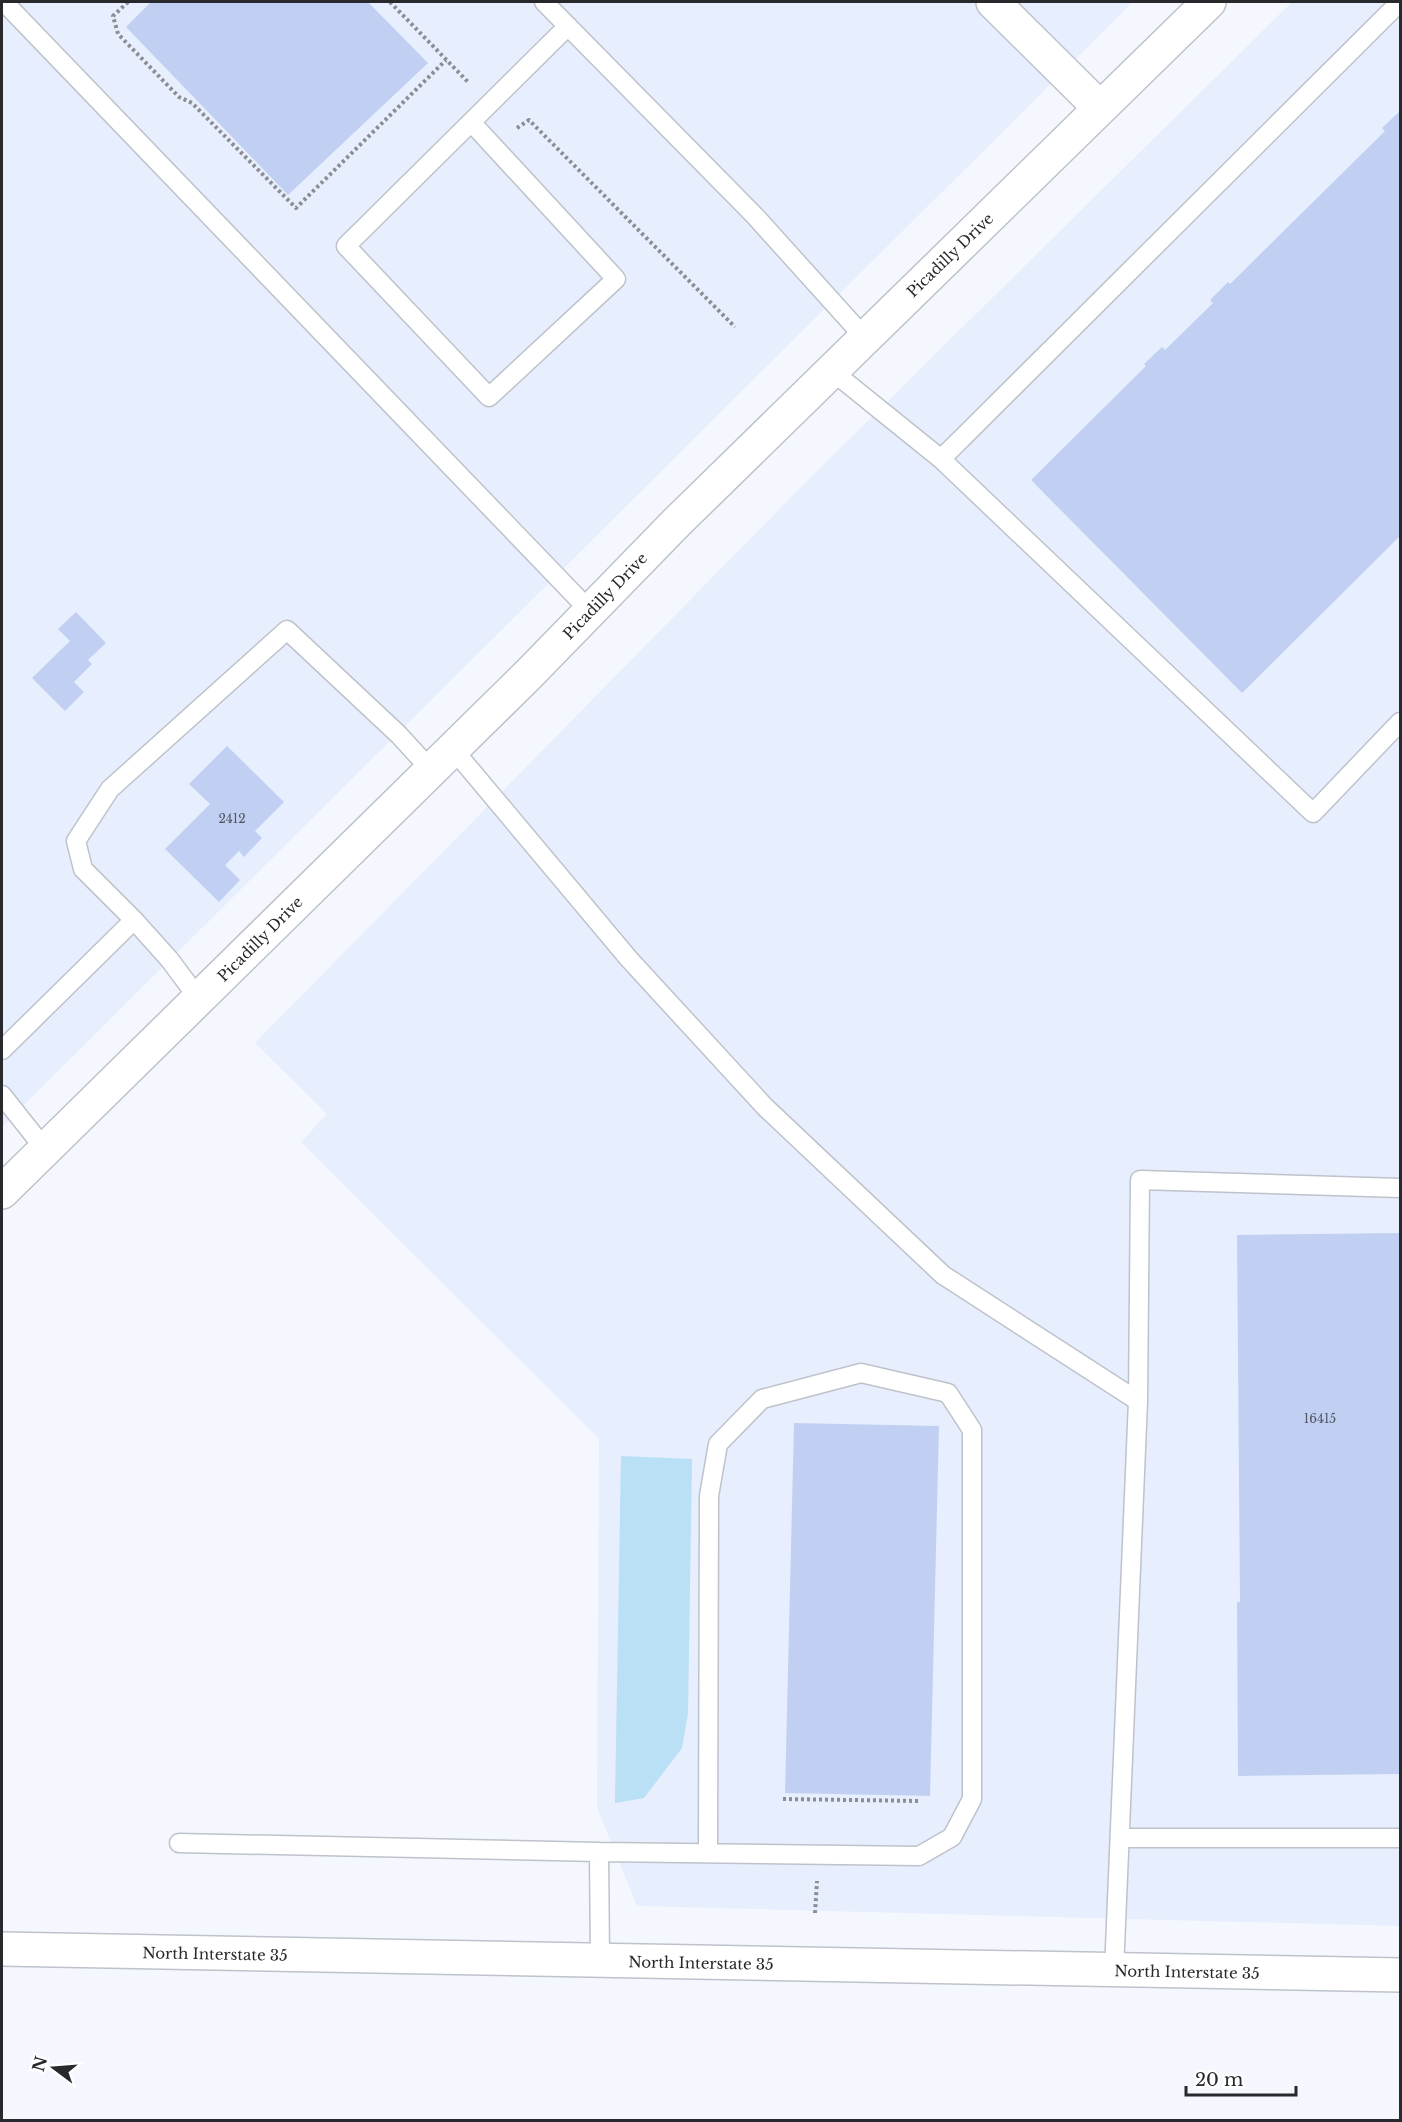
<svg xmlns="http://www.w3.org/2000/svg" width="1402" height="2122" font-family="'Libre Baskerville',serif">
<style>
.built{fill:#e7eefd}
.water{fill:#b9e0f4}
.building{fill:#c1d0f2}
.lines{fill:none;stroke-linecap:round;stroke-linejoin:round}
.service-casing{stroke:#bec2ca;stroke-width:21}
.minor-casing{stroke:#bec2ca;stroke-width:36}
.tertiary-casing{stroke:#bec2ca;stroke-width:36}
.secondary-casing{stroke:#bec2ca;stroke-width:36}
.path{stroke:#8b8d92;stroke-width:4;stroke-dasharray:3 3;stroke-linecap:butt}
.service{stroke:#fff;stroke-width:18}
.minor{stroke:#fff;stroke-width:33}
.tertiary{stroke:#fff;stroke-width:33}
.secondary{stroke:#fff;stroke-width:33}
.labels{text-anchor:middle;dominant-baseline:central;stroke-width:4.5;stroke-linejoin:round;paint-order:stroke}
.number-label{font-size:12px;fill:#4e535e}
.street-label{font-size:15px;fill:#28292c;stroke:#fff}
</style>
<rect width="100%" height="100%" fill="#f4f7fe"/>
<path class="built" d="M2,2H1133L2,1127Z
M1292,2H1400V1926L637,1906L597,1808L599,1439L301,1142L327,1114L255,1043L811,477Z"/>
<path class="water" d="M621,1456L692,1459L688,1713L682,1748L644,1798L615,1803Z"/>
<path class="building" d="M151,2H368L428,63L288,195L126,27Z
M1399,112L1400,536L1242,693L1031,480L1146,366L1144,364L1162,347L1165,350L1213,303L1210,300L1228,282L1230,284L1385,131L1382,128Z
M76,612L106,643L88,660L92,664L74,682L84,692L65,711L32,678L70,641L58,629Z
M227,746L284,802L255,831L262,838L244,857L239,851L225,865L240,880L219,902L165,849L210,804L189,784Z
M1400,1233V1774L1238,1776L1237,1602H1240L1237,1235Z
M794,1423L939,1426L930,1796L785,1793Z"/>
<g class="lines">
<defs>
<path id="service" d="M4,2L590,611
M544,2L755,216L865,338
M471,122L616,279L489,397L346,246L568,26
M832,371L941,459L1400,2
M941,459L1313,813L1400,722
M453,749L629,959L765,1107L943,1275L1138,1401L1114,1971
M199,999L169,959L134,920L83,869L76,841L110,789L287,630L399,735L431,770
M2,1050L134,920
M2,1095L44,1148
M1138,1401L1140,1180L1400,1188
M1122,1838H1400
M179,1843L599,1852
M600,1961L599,1852L919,1856L952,1837L972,1799V1430L948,1393L861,1373L762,1399L718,1444L709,1496L708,1853"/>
<path id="minor" d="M993,2L1100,108"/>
<path id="tertiary" d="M2,1192L528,675L677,522L1209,2"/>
<path id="secondary" d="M2,1949L1400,1975"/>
</defs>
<use href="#service" class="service-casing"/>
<use href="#minor" class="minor-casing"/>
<use href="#tertiary" class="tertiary-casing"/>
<use href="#secondary" class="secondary-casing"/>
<path class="path" d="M128,2L113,16L118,34L179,97L192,103L296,208L446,60
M390,2L468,82
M517,128L529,120L735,327
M783,1799L920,1801
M815,1913L817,1881"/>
<use href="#service" class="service"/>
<use href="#minor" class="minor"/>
<use href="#tertiary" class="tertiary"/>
<use href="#secondary" class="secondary"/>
</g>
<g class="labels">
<g class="number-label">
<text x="232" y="818">2412</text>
<text x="1320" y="1418">16415</text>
</g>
<g class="street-label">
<text transform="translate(950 255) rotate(-44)">Picadilly Drive</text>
<text transform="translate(605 596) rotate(-46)">Picadilly Drive</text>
<text transform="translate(260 939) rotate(-45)">Picadilly Drive</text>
<text transform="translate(215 1954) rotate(1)">North Interstate 35</text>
<text transform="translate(701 1963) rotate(1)">North Interstate 35</text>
<text transform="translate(1187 1972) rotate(1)">North Interstate 35</text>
</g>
</g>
<rect width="1402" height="2122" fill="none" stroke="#28292c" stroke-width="6"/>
<g transform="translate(54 2068) rotate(286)" stroke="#ffffff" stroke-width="4.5" paint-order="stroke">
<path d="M0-4.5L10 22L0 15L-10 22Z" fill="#28292c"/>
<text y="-9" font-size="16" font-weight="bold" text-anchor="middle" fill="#28292c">N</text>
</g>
<path d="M1186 2086v9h110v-9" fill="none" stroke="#28292c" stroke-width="3"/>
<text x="1195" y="2086" font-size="18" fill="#28292c" stroke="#ffffff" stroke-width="4.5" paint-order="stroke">20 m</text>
</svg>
